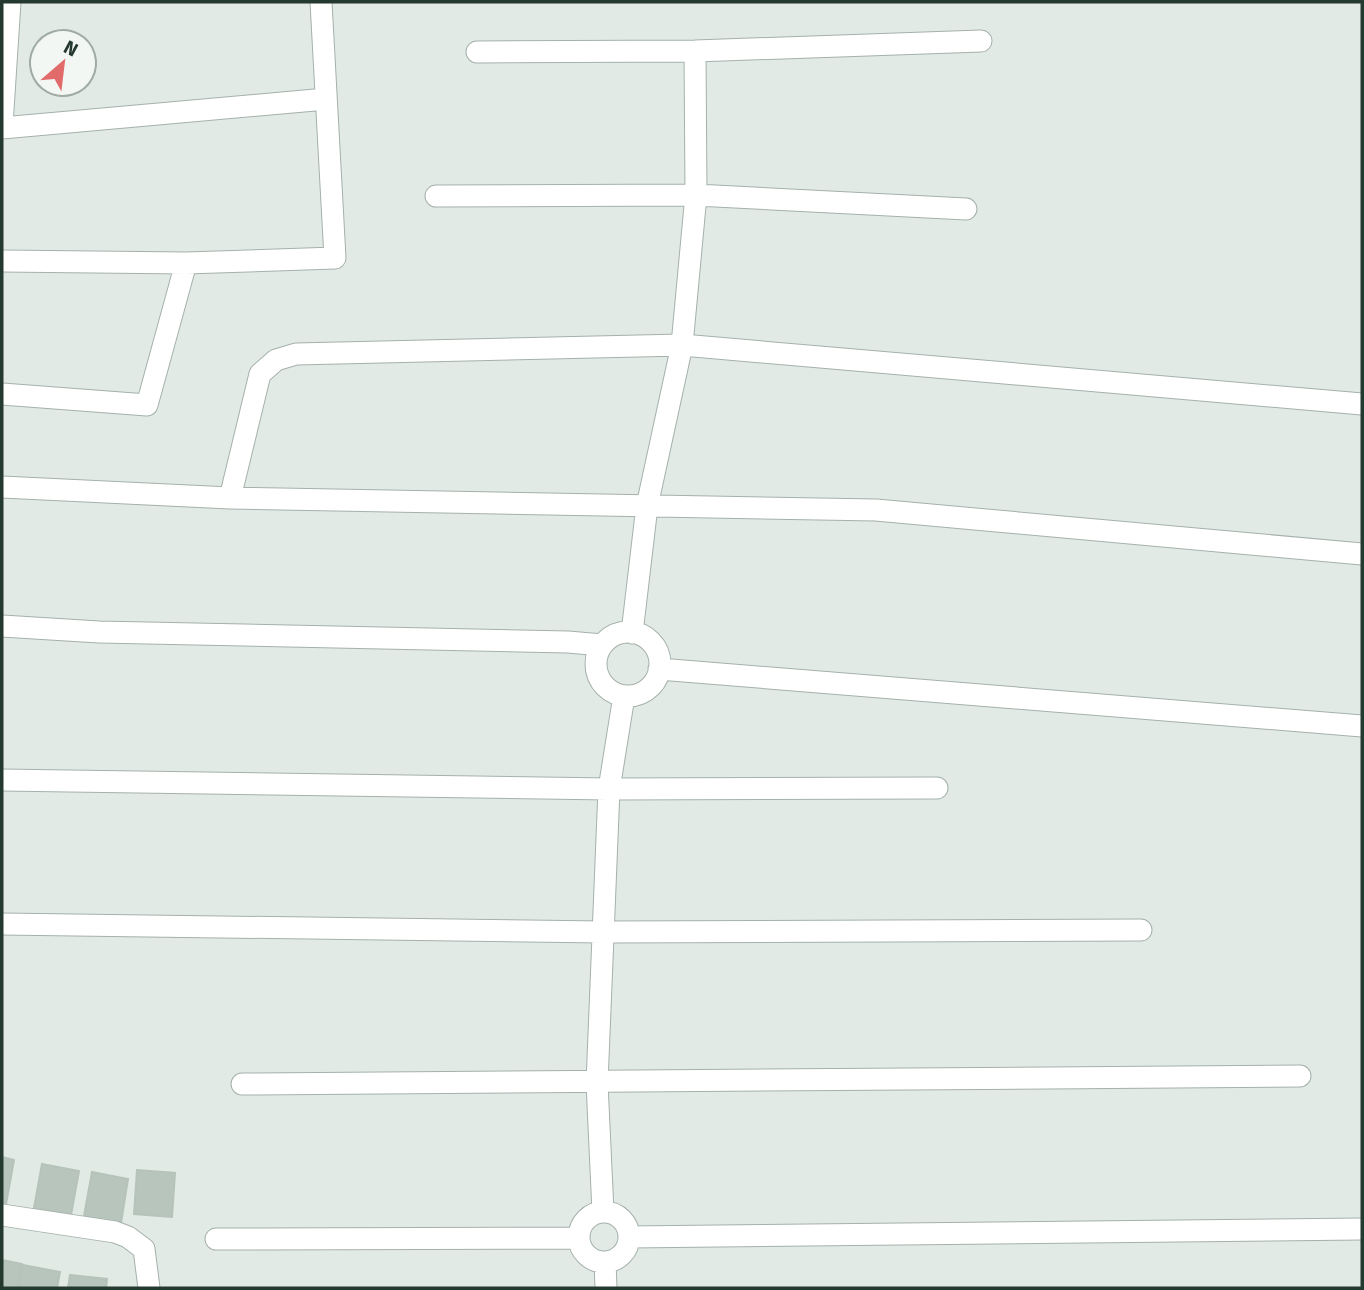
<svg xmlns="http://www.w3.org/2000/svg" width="1364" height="1290" font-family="'Fira Sans',sans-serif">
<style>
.building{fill:#b8c5bd;stroke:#b5c3ba;stroke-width:2}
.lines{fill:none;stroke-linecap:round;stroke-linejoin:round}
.minor-casing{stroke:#a5b1ab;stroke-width:23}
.minor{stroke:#fff;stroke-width:21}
</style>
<rect width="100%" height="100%" fill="#e2eae5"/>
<path class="building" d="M2,1157L14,1160L6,1204L2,1203Z
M42,1164L79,1171L71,1215L34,1208Z
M137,1170L175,1173L172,1217L134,1214Z
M92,1172L128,1179L121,1223L84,1216Z
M2,1260L22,1264L17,1288H2Z
M23,1265L60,1272L57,1288H18Z
M70,1275L107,1279L106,1288H68Z"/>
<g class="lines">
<defs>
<path id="minor" d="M477,52L695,51L981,41
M2,125L10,2
M2,128L326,99
M436,196L696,195L966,209
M2,261L186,263L335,258L321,2
M2,394L147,405L186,263
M2,487L230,498L876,510L1362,554
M230,498L260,374L276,360L296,354L682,345L1362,404
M2,626L99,632L568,642L602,645
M596 664a32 32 0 1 1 64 0a32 32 0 1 1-64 0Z
M632,633L647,506L682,345L696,195L695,51
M659,669L1362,726
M2,780L609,789L937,788
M2,924L603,932L1141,930
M242,1084L1300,1076
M603,1212L597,1083L609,789L624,696
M579 1237a25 25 0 1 1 50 0a25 25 0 1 1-50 0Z
M2,1215L115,1232L128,1237L144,1249L149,1288
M629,1237L1362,1229
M216,1239L579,1238
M605,1262L606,1288"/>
</defs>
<use href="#minor" class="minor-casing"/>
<use href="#minor" class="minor"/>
</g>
<rect width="1364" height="1290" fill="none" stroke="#24392f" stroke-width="7"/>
<g transform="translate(63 63) rotate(28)"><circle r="33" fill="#f2f7f3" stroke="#a0aba5" stroke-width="2"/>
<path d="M0-5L12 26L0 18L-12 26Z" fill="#e16b6a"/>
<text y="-10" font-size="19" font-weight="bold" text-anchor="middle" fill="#24392f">N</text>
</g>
</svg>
